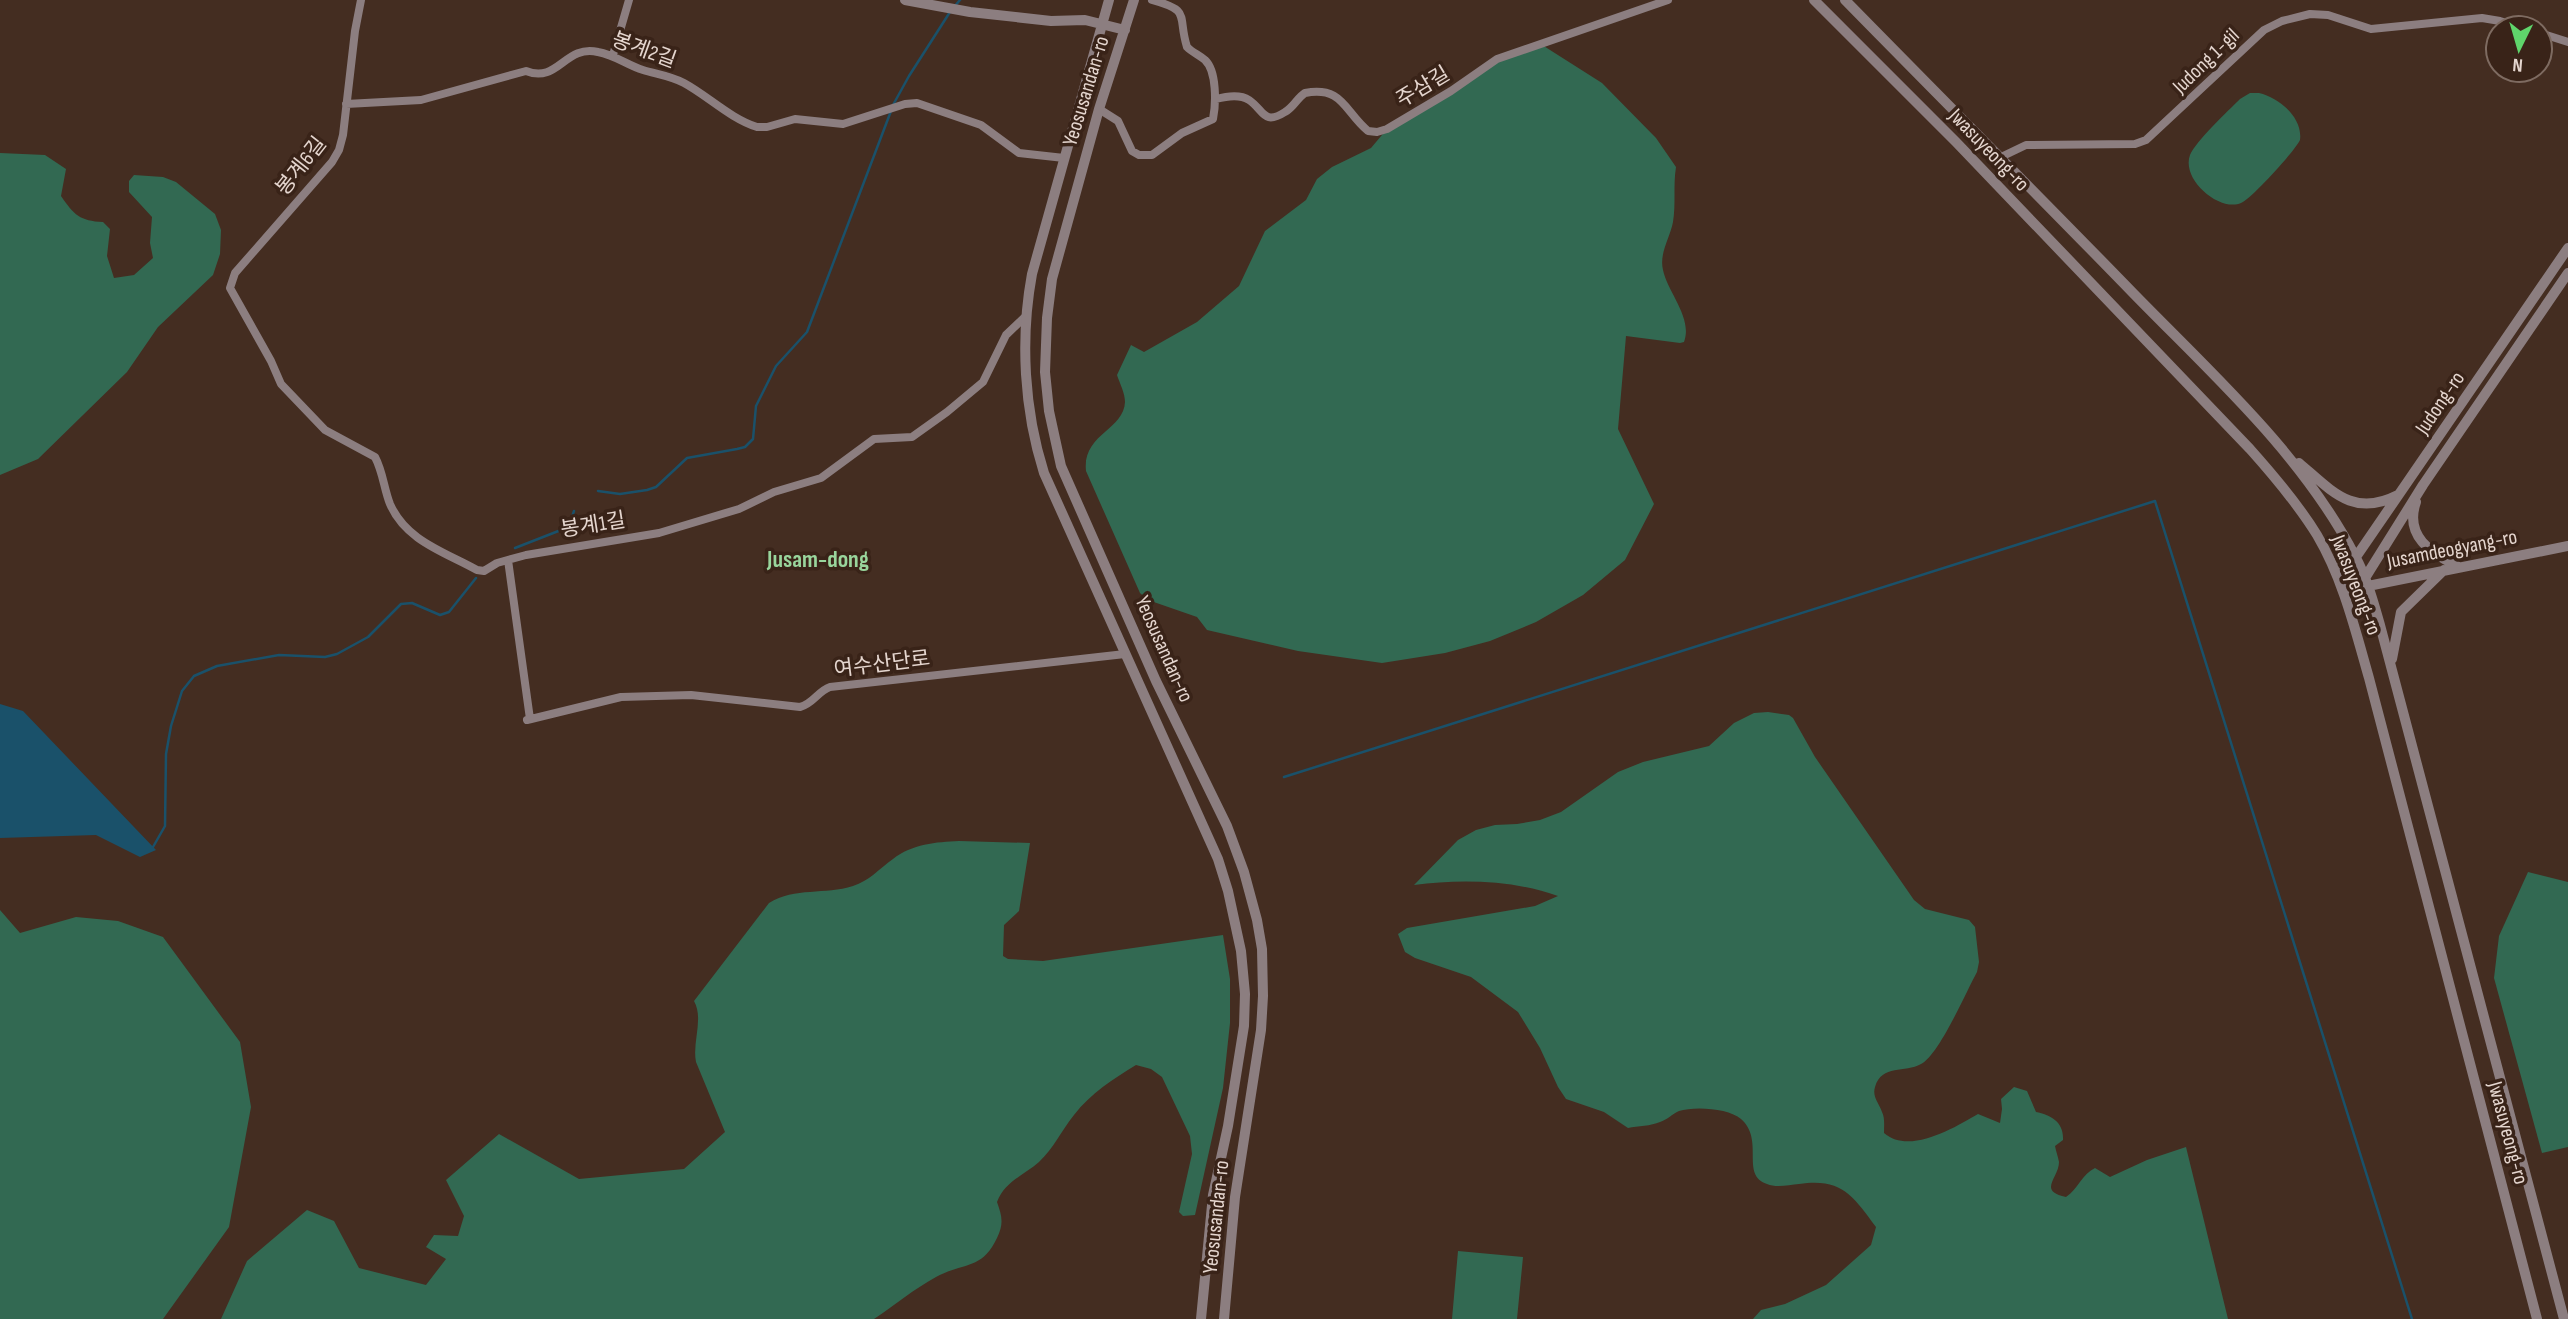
<svg xmlns="http://www.w3.org/2000/svg" width="2568" height="1319" font-family="'Sofia Sans Condensed','Noto Sans KR',sans-serif">
<style>
.green{fill:#326952}
.water{fill:#1a516a}
.lines{fill:none;stroke-linecap:round;stroke-linejoin:round}
.stream{stroke:#1a516a;stroke-width:2.5}
.minor{stroke:#8c7e80;stroke-width:8}
.tertiary{stroke:#8c7e80;stroke-width:10}
.labels{text-anchor:middle;dominant-baseline:central;stroke-width:7;stroke-linejoin:round;paint-order:stroke}
.street-label{font-size:21px;fill:#e5d6cf;stroke:#392318}
.quarter-label{font-size:24px;font-weight:bold;fill:#99d59c;stroke:#392318}
</style>
<rect width="100%" height="100%" fill="#442d21"/>
<path class="green" d="M1539,43L1602,83L1656,138L1676,167C1673,186 1676,204 1673,222C1670,238 1659,253 1663,270C1668,293 1693,318 1684,342L1680,343L1626,336L1618,429L1654,504L1625,560L1583,595L1536,622L1490,641L1445,653L1382,663L1298,651L1207,630L1197,617L1148,600L1140,593L1086,471C1082,434 1124,430 1125,402C1125,393 1120,384 1117,375L1131,345L1144,352L1197,322L1239,286L1265,231L1306,200L1317,179L1332,167L1371,148L1387,129L1497,59Z
M2259,93C2280,98 2303,118 2300,140C2295,151 2251,199 2241,203C2219,212 2181,179 2190,155C2196,141 2228,111 2240,99L2250,93Z
M0,153L45,155L66,169L61,196C74,215 80,221 103,222L110,229L107,256L114,278L134,275L153,258L150,243L152,217L129,192V181L134,175L163,177L176,182L215,214L221,230L220,254L213,275L158,327L127,372L38,459L0,475Z
M1768,712L1789,715L1793,718L1815,757L1914,900L1925,909L1969,920L1975,927L1979,962L1977,972C1966,992 1939,1055 1921,1064C1905,1073 1882,1064 1875,1087C1872,1097 1879,1103 1882,1112C1885,1118 1884,1126 1884,1133C1909,1155 1954,1128 1978,1114L2000,1123L2002,1109L2001,1099L2014,1087L2027,1091L2036,1112C2051,1115 2064,1122 2063,1140L2055,1146C2056,1151 2058,1157 2059,1162C2059,1178 2037,1191 2066,1197C2078,1189 2082,1174 2095,1168L2110,1177L2147,1160L2186,1147L2228,1319H1753L1761,1310L1785,1304L1826,1285L1871,1245L1876,1227C1852,1195 1842,1178 1799,1184C1789,1185 1776,1188 1767,1184C1740,1175 1765,1140 1741,1119C1729,1108 1694,1106 1679,1111C1672,1114 1667,1120 1660,1122C1651,1126 1638,1126 1628,1128L1604,1112L1566,1099L1558,1087L1540,1048L1518,1012L1471,977L1415,958L1405,952L1398,934L1407,928L1535,906L1558,896C1513,880 1461,879 1414,885L1458,840L1476,830L1495,825L1517,824L1540,820L1561,812L1618,772L1643,762L1709,746L1734,723L1754,713Z
M959,841L1030,843L1019,911L1004,925L1003,956L1008,959L1043,961L1223,935L1230,979V1023L1223,1088L1195,1215L1183,1216L1179,1212L1192,1154L1190,1136L1162,1077L1151,1069L1136,1065C1113,1079 1091,1093 1074,1115C1061,1131 1054,1148 1039,1162C1023,1176 1005,1181 997,1202C1002,1216 1004,1224 997,1238C982,1270 964,1262 936,1277C914,1289 895,1305 874,1319H221L247,1261L307,1210L334,1221L359,1268L426,1285L446,1259L426,1247L434,1235L458,1236L464,1216L446,1180L499,1134L579,1179L684,1169L725,1132L696,1062C692,1042 704,1019 694,1001L769,903C795,887 825,895 853,886C869,881 879,869 893,859C912,844 936,842 959,841Z
M2528,872L2568,882V1147L2542,1153L2494,978L2499,936Z
M0,910L20,933L76,917L118,921L163,937L240,1042L251,1107L229,1227L163,1319H0Z
M1458,1251L1523,1257L1517,1319H1452Z"/>
<path class="water" d="M0,704L23,711L156,850L140,857L96,835L0,838Z"/>
<g class="lines">
<path class="stream" d="M954,7L960,0
M893,105L909,76L950,12
M598,491L620,494L647,490L656,487L687,458L737,449L745,447L753,439L756,406L776,366L807,332L891,111
M515,548L561,530L571,520L574,511
M1284,777L2155,501L2412,1319
M153,847L165,826L166,754L171,726L182,691L194,676L217,666L279,655L325,657L337,654L368,637L401,604L412,603L440,615L449,612L476,578"/>
<path class="minor" d="M361,0L355,31L343,135L339,150L332,162L235,273L230,288L271,361L281,384L325,430L375,457C383,472 384,489 390,504C406,541 445,552 477,570L484,571L497,563L526,555L659,533L739,509L774,492L821,478L874,439L912,437L947,412L983,382L1006,335L1026,316
M2540,33L2568,42
M613,55L629,0
M1216,99C1227,96 1240,94 1249,100C1264,110 1263,126 1285,112C1294,107 1297,98 1305,93C1343,86 1344,111 1368,131L1377,132L1387,129L1451,91L1497,59L1668,0
M346,104L421,100L526,71C558,84 565,44 598,52C615,55 627,65 643,70C656,74 671,76 684,83C708,96 731,119 757,127H767L795,119L843,124L905,104L917,103L981,125L1019,153L1064,158
M1099,109L1118,121L1132,151L1139,155H1152L1182,133L1213,119C1216,104 1217,71 1205,60C1199,55 1192,52 1187,47C1177,15 1192,11 1152,0
M2001,157L2026,145L2135,144L2146,140L2264,30L2282,21L2310,14L2328,15L2371,29L2482,18L2500,21L2523,28
M508,560L530,719
M527,720L621,697L691,695L800,707C813,704 818,691 830,687L1125,654"/>
<path class="tertiary" d="M905,0L970,12L1051,21L1085,20L1125,30
M1109,0L1032,274C1020,339 1024,410 1044,473L1218,859L1228,891L1241,951L1245,994L1244,1026L1228,1126L1213,1195L1201,1319
M1134,0L1099,109L1052,279L1047,318L1045,372L1049,411L1061,466L1156,681L1227,826L1244,872L1257,920L1262,949L1263,996L1261,1030L1235,1197L1224,1319
M1814,0L1956,142L2250,449C2275,477 2298,504 2317,535C2343,579 2355,629 2369,678L2537,1319
M1845,0C1941,98 2038,195 2134,294C2213,375 2302,454 2355,556C2367,578 2373,601 2380,625L2564,1319
M2299,463C2332,491 2353,518 2398,495
M2416,502C2404,536 2431,553 2457,566
M2335,571L2356,557L2568,248
M2363,587L2568,546
M2343,592L2365,578L2423,485L2568,273
M2392,659L2401,612L2444,570"/>
</g>
<g class="labels">
<g class="street-label">
<text transform="translate(644 50) rotate(20)">봉계2길</text>
<text transform="translate(2206 61) rotate(-44)">Judong 1-gil</text>
<text transform="translate(1423 87) rotate(-31)">주삼길</text>
<text transform="translate(1086 91) rotate(-73)">Yeosusandan-ro</text>
<text transform="translate(1989 150) rotate(46)">Jwasuyeong-ro</text>
<text transform="translate(301 166) rotate(-52)">봉계6길</text>
<text transform="translate(2440 403) rotate(-56)">Judong-ro</text>
<text transform="translate(593 525) rotate(-9)">봉계1길</text>
<text transform="translate(2452 549) rotate(-11)">Jusamdeogyang-ro</text>
<text transform="translate(2356 585) rotate(69)">Jwasuyeong-ro</text>
<text transform="translate(1164 649) rotate(66)">Yeosusandan-ro</text>
<text transform="translate(882 664) rotate(-7)">여수산단로</text>
<text transform="translate(2508 1133) rotate(75)">Jwasuyeong-ro</text>
<text transform="translate(1216 1217) rotate(-84)">Yeosusandan-ro</text>
</g>
<g class="quarter-label">
<text x="818" y="559">Jusam-dong</text>
</g>
</g>
<g transform="translate(2519 49) rotate(185)"><circle r="33" fill="#392318" stroke="#7e6b61" stroke-width="2"/>
<path d="M0-5L12 26L0 18L-12 26Z" fill="#5fd56b"/>
<text y="-10" font-size="19" font-weight="bold" text-anchor="middle" fill="#e5d6cf">N</text>
</g>
</svg>
